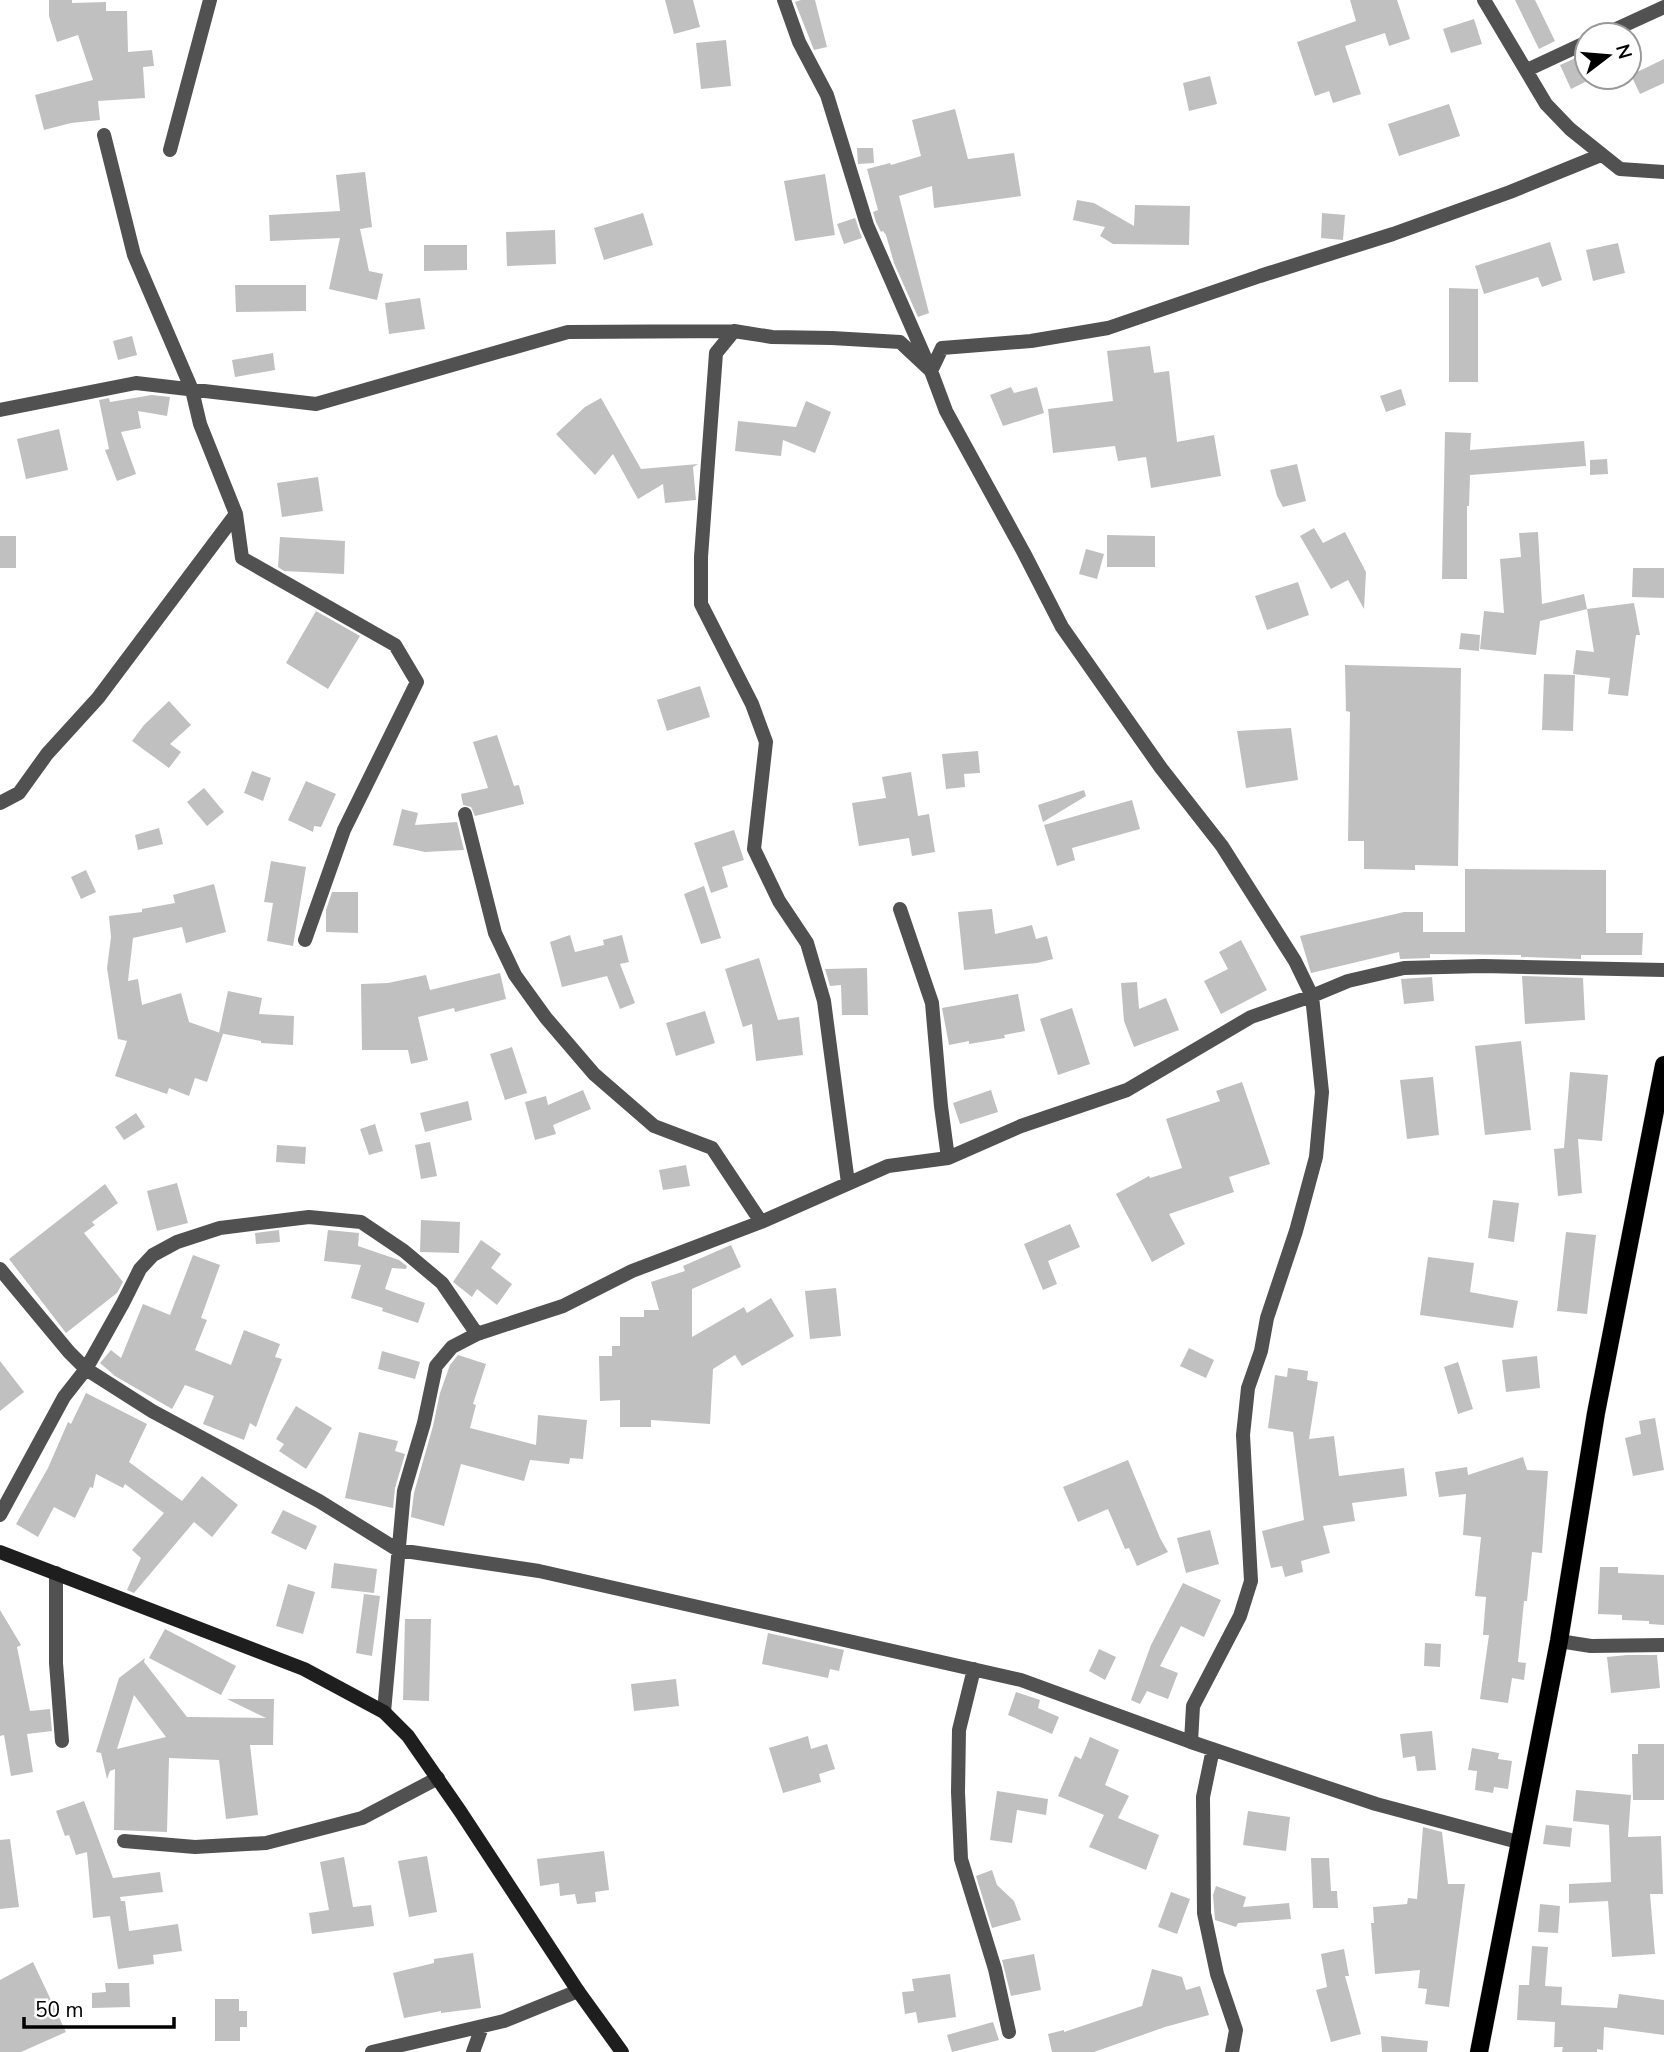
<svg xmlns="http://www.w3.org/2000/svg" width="1664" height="2052" font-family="'Nunito Sans',sans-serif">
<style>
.building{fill:#c0c0c0;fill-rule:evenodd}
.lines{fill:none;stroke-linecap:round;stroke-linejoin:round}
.primary-casing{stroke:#dbdbdb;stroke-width:19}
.street{stroke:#515151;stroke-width:14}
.secondary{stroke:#1e1e1e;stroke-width:14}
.primary{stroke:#000;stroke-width:18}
</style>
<rect width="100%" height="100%" fill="#fff"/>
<path class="building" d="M49,0H72V3L106,2V11H127L128,52L152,50L154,66L143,67L145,98L98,101L100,120L71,123L44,130L35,95L93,80L78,35L57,42L49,16Z
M665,0H693L700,27L674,34Z
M801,0H815L827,47L814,50L795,2Z
M1350,0H1397L1410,39L1389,46L1385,33L1345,46L1361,94L1333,103L1329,91L1315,96L1297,42L1356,21Z
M1515,0H1535L1555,41L1539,49Z
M1474,19L1482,44L1451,53L1443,29Z
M726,40L731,86L701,89L696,43Z
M1587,53V81L1571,89L1560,65Z
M1664,59V83L1640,94L1631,75Z
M1210,76L1217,104L1189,111L1183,83Z
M1449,104L1460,136L1399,156L1388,124Z
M955,109L968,159L1014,153L1021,196L934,208L932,186L899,196L929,313L918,317L894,263L886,235L883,231L881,232L876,222L873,212L878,210L867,169L890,163L891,165L921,156L912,120Z
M857,148H873L874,163L858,164Z
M365,172L372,227L360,229L369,271L383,274L377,300L329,289L340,238L270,241L269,215L340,211L336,175Z
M825,174L835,235L795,241L784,181Z
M1077,200L1094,203L1134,226L1135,205L1190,206L1189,245L1113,244L1100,236L1105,227L1073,220Z
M643,213L653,245L604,260L594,228Z
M1322,213L1345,215L1343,240L1321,238Z
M855,218L862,238L844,244L837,224Z
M555,230L556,264L507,266L506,232Z
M1550,242L1562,280L1542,287L1538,277L1484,294L1475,266Z
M1618,243L1625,273L1593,281L1586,250Z
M424,245H467V270L424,271Z
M235,285H306V311L236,312Z
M1449,288L1478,289V382H1449Z
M420,298L425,329L389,334L385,303Z
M132,336L137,355L118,360L113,341Z
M1150,346L1154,373L1169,371L1177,442L1214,435L1221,476L1151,488L1146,457L1118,461L1115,446L1053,453L1048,409L1113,401L1107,351Z
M273,353L275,370L235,377L232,360Z
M1011,387L1014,393L1037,387L1044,413L1003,426L990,395Z
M1401,389L1406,405L1386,412L1380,396Z
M152,395L170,397L167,416L138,411L141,428L121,432L136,474L117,481L105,450L109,449L99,400L109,398L110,402Z
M601,398L641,469L698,464L693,467L696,500L665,503L663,484L638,499L613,454L595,475L556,434L585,407Z
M806,401L831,412L815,453L783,440L781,456L735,451L738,421L796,427Z
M59,429L68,470L26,479L17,439Z
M1445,432L1471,433L1470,450L1584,441L1586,466L1470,475L1469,506H1467V579H1442Z
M1607,459L1608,474L1590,475V460Z
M1297,464L1306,501L1283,507L1277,496L1270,470Z
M318,477L323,511L282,517L277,483Z
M1314,528L1323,543L1345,532L1366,572L1364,609L1348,580L1331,589L1300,536Z
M1538,532L1542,604L1584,594L1587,609L1540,621L1536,655L1480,649L1484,611L1504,613L1500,559L1521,557L1519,533Z
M1107,535L1155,536V567H1107Z
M0,536H16V568H0Z
M280,537L345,541L344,574L284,571L278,567Z
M1086,549L1104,554L1097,579L1079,574Z
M1633,568H1664V598L1632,597Z
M1298,582L1309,615L1267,630L1255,596Z
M1634,603L1640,635H1636L1628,696L1608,694L1610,678L1573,674L1576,650L1594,652L1587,609Z
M316,611L360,636L328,689L286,663Z
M1461,633L1480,635L1479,651L1459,649Z
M1345,665L1461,668L1458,866L1415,865V870L1364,869V841H1348L1350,712L1346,711Z
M1544,674L1575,675L1573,731L1542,730Z
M700,686L710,717L667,731L657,700Z
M169,701L191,725L170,744L181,752L169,768L132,741L144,725Z
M1291,728L1298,780L1246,788L1237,731Z
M497,735L514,786L519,785L524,804L475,816L471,807L463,805L461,794L488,788L473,742Z
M978,751L980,773L964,774L965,787L946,789L942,754Z
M252,771L271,778L263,801L244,793Z
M911,772L918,816L929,814L935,852L912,856L909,838L859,846L852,803L886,798L882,777Z
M306,781L336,794L321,827L314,826L313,832L288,820Z
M204,788L224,812L207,826L187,802Z
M1084,790L1086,796L1043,822L1038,805Z
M1132,800L1140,829L1072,848L1075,860L1057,866L1044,825Z
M402,809L418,813L415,825L457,822L464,850L425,852L393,845Z
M159,828L163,844L138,850L135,835Z
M734,830L744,860L722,867L728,887L711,893L694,843Z
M271,861L306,867L293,946L267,941L273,903L264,902Z
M1465,869L1606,870V933H1643L1642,955H1581V959L1521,957V955L1430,954V958L1400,959L1399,952L1311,973L1300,936L1404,912H1423V932H1465Z
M86,870L96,892L81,899L71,877Z
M214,884L226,932L186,943L182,927L133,938L128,981L138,979L142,1005L181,993L189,1022L223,1034L207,1082L195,1078L189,1096L169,1088L167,1094L115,1076L127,1041L118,1039L107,968L111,937L109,916L142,912V909L175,903L173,895Z
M704,886L721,938L701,944L684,894Z
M332,892H358V933L326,932V910Z
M992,909L995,934L1032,925L1036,939L1047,936L1053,959L1037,963L964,970L958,912Z
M570,935L575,952L604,945L603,940L622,935L629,962L620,964L635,1003L620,1009L607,976L562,987L550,942Z
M1241,940L1267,990L1221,1014L1204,981L1228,969L1219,952Z
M759,958L778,1020L799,1017L803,1055L756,1061L752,1024L743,1027L725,969Z
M867,968L868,1015H842L841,985L830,986L825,969Z
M500,973L506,999L455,1012L454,1008L418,1017L428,1060L411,1064L408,1050H362L361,984L388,983L426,975L430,990Z
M1522,976L1583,978L1585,1020L1525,1024Z
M1432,977L1434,1001L1404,1004L1401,979Z
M1137,982L1139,1009L1166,998L1179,1030L1134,1047L1124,1021L1121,983Z
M228,991L262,998L259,1014L294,1016L293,1045L261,1043V1041L219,1033Z
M1018,994L1025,1031L1004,1035L1005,1038L969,1044V1041L949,1045L942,1008Z
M1072,1008L1090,1064L1058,1075L1040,1019Z
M705,1011L715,1043L676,1056L666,1023Z
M1521,1041L1531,1130L1485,1135L1475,1046Z
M512,1047L527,1093L505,1100L490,1054Z
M1570,1072L1608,1075L1602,1141L1578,1139L1582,1193L1558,1196L1554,1149L1564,1148Z
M1433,1077L1439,1135L1407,1139L1400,1080Z
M1242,1082L1270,1164L1229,1177L1234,1192L1169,1214L1185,1244L1152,1262L1116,1194L1149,1176L1150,1178L1182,1168L1166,1119L1220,1101L1216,1091Z
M583,1090L591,1109L553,1125L556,1134L535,1140L525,1102L546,1096L548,1105Z
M991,1090L998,1112L960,1124L953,1103Z
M468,1101L472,1120L425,1132L420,1113Z
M136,1113L145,1127L124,1140L115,1127Z
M375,1124L383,1151L369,1155L360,1129Z
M430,1142L437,1176L421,1179L415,1145Z
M277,1145L306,1147L305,1164L276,1162Z
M686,1165L690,1186L663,1190L659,1170Z
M177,1183L188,1223L157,1231L147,1191Z
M105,1184L118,1203L92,1222L95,1225L84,1233L123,1282L117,1293L66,1333L9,1259Z
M1493,1200L1519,1203L1514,1242L1488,1238Z
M421,1220L460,1222L459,1253L420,1252Z
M1070,1224L1080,1247L1048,1261L1057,1284L1043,1290L1024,1244Z
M279,1230L280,1242L256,1244L255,1233Z
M328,1230L359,1233L358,1246L399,1260L407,1266L406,1269L392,1268L385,1289L425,1303L418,1323L382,1311L383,1308L351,1298L361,1265L324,1261Z
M1566,1232L1596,1235L1587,1314L1557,1311Z
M481,1240L501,1254L491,1268L512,1284L497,1305L477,1289L472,1297L453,1282Z
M731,1245L741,1267L692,1289V1337L744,1307L747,1313L771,1298L794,1336L742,1366L735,1355L713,1369L710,1424L651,1420V1427H620V1400L600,1401L599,1356H612V1346H620V1317H644V1310H659L651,1282L685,1271L683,1266Z
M193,1255L220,1265L201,1318L207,1320L195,1350L231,1365L244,1330L280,1344L275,1357L282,1359L266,1400L256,1427L250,1423L244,1440L203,1424L214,1396L185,1385L172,1409L115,1376L100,1363L111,1350L121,1358L143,1304L170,1315Z
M1428,1257L1474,1263L1470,1292L1518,1301L1513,1328L1420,1315Z
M836,1288L841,1336L810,1339L805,1291Z
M1189,1348L1214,1360L1206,1378L1180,1366Z
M382,1351L420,1362L415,1379L378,1369Z
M458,1355L486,1364L473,1404L476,1405L470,1428L536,1445L538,1415L587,1420L583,1459L570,1458L569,1464L530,1460L524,1481L461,1464L444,1526L411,1517L414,1493L433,1426L440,1393L450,1365Z
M1537,1356L1540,1388L1506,1392L1502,1360Z
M0,1361L24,1392L0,1411Z
M1458,1362L1473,1409L1458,1414L1444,1367Z
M1288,1368L1308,1371L1307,1380L1318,1382L1309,1439L1334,1436L1339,1476L1404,1468L1407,1496L1352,1503L1355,1521L1323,1526L1330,1553L1301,1561L1303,1572L1285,1577L1282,1566L1271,1568L1262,1531L1304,1520L1293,1432L1268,1428L1275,1375L1287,1377Z
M86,1393L147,1424L129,1462L182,1501L202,1476L238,1505L212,1537L194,1522L134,1593L127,1590L141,1558L132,1550L164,1513L125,1484L123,1488L96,1474L93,1488L90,1487L75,1518L54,1507L38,1537L16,1524L48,1468L68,1422L71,1424Z
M296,1406L332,1428L306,1469L279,1451L284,1444L276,1439Z
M1655,1418L1664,1470L1633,1476L1625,1438L1641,1434L1639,1421Z
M359,1432L398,1441L395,1451L405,1454L395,1488L393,1508L345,1498Z
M1523,1457L1527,1470L1548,1471L1542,1553L1532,1552L1527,1601H1524L1518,1662L1526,1663L1524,1680L1512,1678L1508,1703L1480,1699L1489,1635H1483L1486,1597L1475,1596L1481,1537L1463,1535L1466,1494L1439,1497L1435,1472L1467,1467L1468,1475Z
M1128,1460L1160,1538L1168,1552L1137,1566L1129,1548L1125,1549L1108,1509L1078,1522L1063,1487Z
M283,1510L317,1526L306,1550L271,1533Z
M1210,1530L1219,1564L1186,1573L1177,1538Z
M334,1563L377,1569L374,1593L331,1588Z
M1600,1567H1618V1573L1664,1575V1625L1649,1624V1621L1622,1620V1615L1598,1614Z
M1183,1583L1221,1600L1204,1637L1181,1626L1160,1666L1178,1673L1168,1699L1147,1691L1140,1704L1131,1700L1151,1645Z
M288,1584L315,1592L303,1634L276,1626Z
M364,1594L380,1596L372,1656L356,1653Z
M0,1610L21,1645L17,1647L30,1711L50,1709L52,1731L27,1734L33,1772L11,1776L4,1735L0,1736Z
M405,1619H431L429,1701L403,1700Z
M165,1629L236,1666L221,1695L149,1658Z
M768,1633L844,1650L839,1671L830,1669L828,1678L762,1664Z
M1425,1643L1441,1644L1440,1667L1424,1666Z
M1099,1649L1116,1657L1105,1680L1089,1671Z
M1627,1655H1657L1660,1688L1611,1693L1607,1657Z
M145,1658L144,1662L187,1717L266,1718L227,1699H274L273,1745H250L258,1815L226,1819L219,1760L169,1758L167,1832L114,1830L115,1769L110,1771L107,1779L101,1753L96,1752L119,1678ZM134,1695L166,1737L117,1749Z
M676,1679L679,1706L634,1711L631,1684Z
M1016,1692L1040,1700L1038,1708L1059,1717L1052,1734L1008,1715Z
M1432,1731L1436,1770L1417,1771L1415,1756L1403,1758L1400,1734Z
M808,1736L811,1749L827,1744L835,1769L819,1774L821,1782L783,1793L769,1748Z
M1090,1737L1119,1750L1105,1785L1129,1796L1118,1818L1159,1835L1146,1870L1089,1847L1104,1815L1058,1796L1075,1756L1081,1759Z
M1638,1744H1664V1800H1633L1632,1754H1638Z
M1472,1748L1499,1753L1498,1759L1512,1761L1508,1789L1494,1787L1493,1793L1475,1790L1477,1771L1468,1770Z
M1576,1790L1631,1795L1628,1837L1661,1836L1663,1894H1650L1655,1954L1612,1957L1608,1901L1569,1903V1884L1611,1882L1609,1825L1573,1821Z
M997,1791L1048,1799L1046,1815L1017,1810L1012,1843L990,1840Z
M84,1801L113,1878L160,1872L163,1892L120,1897L121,1901H125L129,1931L178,1924L182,1951L153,1955L154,1964L118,1969L110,1916L93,1918L87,1852L76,1855L69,1835L65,1836L56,1811Z
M1248,1811L1290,1817L1286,1851L1243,1845Z
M1546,1825L1572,1828L1570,1847L1543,1844Z
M1423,1827L1442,1832L1448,1884H1465L1449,2007L1425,2004L1427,1989L1418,1988L1420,1970L1375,1974L1371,1923H1374L1373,1907L1407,1904L1408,1898L1417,1899Z
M10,1839L19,1907L0,1909V1840Z
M604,1851L609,1890L595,1892L596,1902L577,1904L575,1894L560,1896L559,1883L540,1886L537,1859Z
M427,1856L437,1912L409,1917L398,1861Z
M344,1857L353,1907L371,1905L374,1926L312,1934L309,1913L329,1910L320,1862Z
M1311,1858H1329L1331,1891H1337L1338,1908H1313Z
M992,1870L997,1885L1014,1901L1021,1920L992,1928L976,1876Z
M1216,1886L1246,1897L1243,1907L1289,1903L1291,1919L1238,1923L1236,1927L1215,1920L1213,1895Z
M1171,1892L1190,1899L1177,1934L1158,1927Z
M1540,1904L1560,1906L1558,1933L1538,1932Z
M1532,1946L1548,1947L1545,1986L1562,1987L1561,2005L1617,2008L1619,1994L1664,2000V2035L1604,2027L1603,2050L1597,2049V2052H1562L1563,2047H1554L1555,2022L1517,2020L1519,1985H1529Z
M1344,1949L1349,1976H1345L1361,2034L1331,2042L1316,1990L1327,1987L1321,1954Z
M473,1953L481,2008L441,2013V2011L404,2018L393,1973L434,1963V1959Z
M1034,1954L1041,1990L1011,1996L1002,1960Z
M33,1962L66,2032L21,2052H0V1980Z
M1152,1969L1182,1977L1186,1990L1200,1986L1209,2015L1165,2027L1094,2052H1052L1048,2034L1064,2030V2032L1142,2006Z
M950,1974L956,2017L918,2023L916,2012L905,2014L902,1992L914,1991L912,1979Z
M105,1983H129L130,2007L92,2008V1993L106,1992Z
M215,1999H239V2011H247V2027H240V2041H215Z
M993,2022L999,2040L952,2052L947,2035Z
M1381,2036L1428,2041L1427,2052H1382Z"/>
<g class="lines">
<defs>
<path id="primary" d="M1479,2052L1559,1641L1596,1413L1664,1065"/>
</defs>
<use href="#primary" class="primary-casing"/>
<path class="street" d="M784,0L799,42L827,95L867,225L931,371L946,411L1024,553L1062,627L1161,768L1222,846L1295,961L1312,996L1322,1092L1316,1157L1296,1231L1267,1318L1261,1351L1248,1388L1243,1435L1251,1581L1240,1616L1193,1706L1191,1742L1376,1804L1518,1842
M1484,0L1546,104L1570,129L1620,169L1664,172
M1603,35L1664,7
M1527,70L1587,42
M170,150L210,0
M734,331L716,353L701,557V604L752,704L766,742L754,849L779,901L807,943L824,1001L848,1183
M0,410L136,383L316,404L568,332L734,331L772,337L832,338L900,342L931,371L942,348L1031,341L1108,328L1260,276L1393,234L1510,192L1601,155
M236,514L242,558L395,645L417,682L344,830L305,940
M0,803L19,793L47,754L98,698L236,514L200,424L192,390L134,255L104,135
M465,814L495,933L515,975L546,1018L594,1074L654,1126L712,1148L761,1222
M900,909L932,1003L941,1106L948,1158
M0,1269L69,1352L86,1369L152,1411L319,1501L398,1550L539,1571L1021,1680L1191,1742
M0,1515L64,1397L86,1369L123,1303L140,1269L153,1255L177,1242L220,1228L309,1217L361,1222L404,1251L442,1283L477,1334
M56,1573V1663L62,1741
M1559,1641L1591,1646L1664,1645
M974,1669L959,1730L958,1792L961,1859L995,1969L1009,2032
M384,1712L404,1491L424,1423L436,1366L452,1347L477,1334L563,1306L632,1271L761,1222L888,1166L948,1158L1021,1126L1127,1090L1251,1017L1312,996L1348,981L1404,968L1483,966L1664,970
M1213,1749L1203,1797L1204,1913L1217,1974L1236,2030L1232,2052
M124,1841L195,1847L266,1843L362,1818L438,1778
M372,2052L504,2021L578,1991
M473,2052L482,2027"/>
<path class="secondary" d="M0,1552L304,1669L384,1712L408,1736L460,1811L578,1991L622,2052"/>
<use href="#primary" class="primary"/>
</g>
<g transform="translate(1608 56) rotate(74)"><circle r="33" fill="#ffffff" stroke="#999999" stroke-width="2"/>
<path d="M0-5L12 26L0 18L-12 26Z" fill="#000000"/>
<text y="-10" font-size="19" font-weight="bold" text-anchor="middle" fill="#000000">N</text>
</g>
<path d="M24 2017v10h150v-10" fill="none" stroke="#000000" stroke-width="3.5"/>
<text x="35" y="2017" font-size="21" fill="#000000" stroke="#ffffff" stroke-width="5" paint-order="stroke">50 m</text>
</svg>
